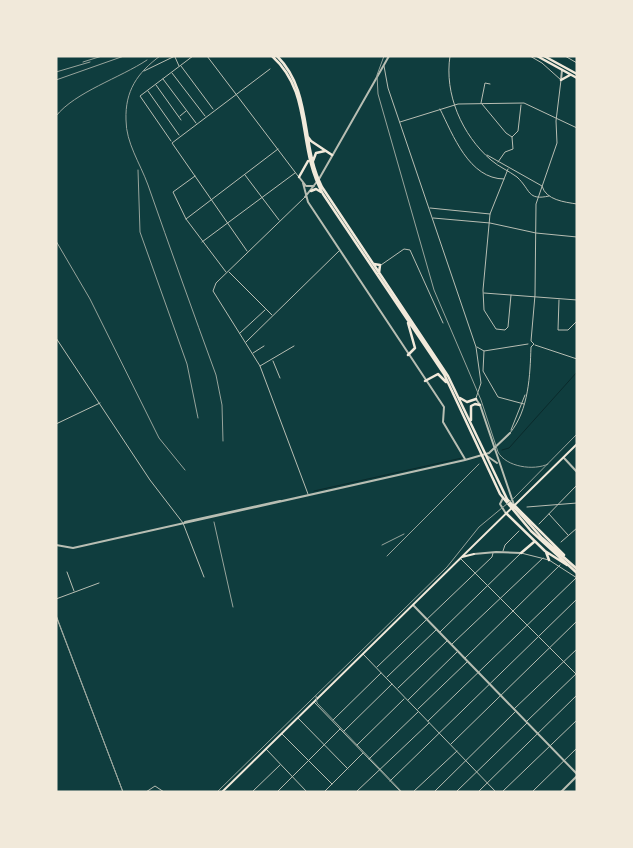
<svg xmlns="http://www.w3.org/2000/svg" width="633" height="848" font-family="Lato,sans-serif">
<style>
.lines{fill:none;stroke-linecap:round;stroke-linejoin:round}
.stream{stroke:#0a2a2b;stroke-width:1}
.minor{stroke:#b8beb3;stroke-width:1}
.tertiary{stroke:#b8beb3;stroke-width:2}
.secondary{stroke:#f1e9da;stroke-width:2}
.primary{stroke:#f1e9da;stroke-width:2.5}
.tram{stroke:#97a49c;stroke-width:1}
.rail{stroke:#97a49c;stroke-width:1}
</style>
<rect width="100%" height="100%" fill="#0f3d3e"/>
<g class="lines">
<path class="stream" d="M502,450L509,448L577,372
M314,491L462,458"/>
<path class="minor" d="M207,56L298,176
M450,56C444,94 462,135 491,160C499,167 509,171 517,177C531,190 527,201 549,196
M565,56L577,63
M175,57L179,66
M181,66L213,109
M384,66L388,88L476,347L481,383L476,398
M144,71L175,56
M172,73L205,116
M163,79L196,123
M156,85L181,120
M148,91L179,135
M481,103L485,83L490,84
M482,104L506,133L512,137L518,131L521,105
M440,109C453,135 469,179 504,179
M180,116L186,111
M400,122L458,104L524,103L577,128
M171,141L140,96L193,56
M487,155L542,186C546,200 564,202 577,204
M498,162L505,152L513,149L512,137
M508,169L490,214L483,290L484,310L496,329L505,330L508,327L511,295
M245,175L279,220
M195,176L173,192L186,219L226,272
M305,197L216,283L213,291L260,366L308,494
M430,208L490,214
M433,218L490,223L536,233L577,237
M186,219L278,149
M202,242L295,173
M247,251L172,143L270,69
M381,265L404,249L410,250L443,323
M229,272L272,315
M484,293L577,300
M559,300L558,330H568L577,321
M240,333L265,310
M56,338L150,480L183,523L204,577
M246,342L339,251
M535,345L577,359
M477,347L484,351L528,344
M484,351L483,371L498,397L524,404
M253,353L264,346
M273,361L280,378
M260,366L294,346
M56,424L100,403
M511,430L525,395
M510,433C529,410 530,375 531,347L534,344L531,341L535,295L536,204L557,143L556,121L561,80L542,63L530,56
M527,507L577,503
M549,514L568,535
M539,524L577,485
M561,542L577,528
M503,551L505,545L519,531
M461,559L577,675
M67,572L74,591
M56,599L99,583
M56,616L123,792
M440,632L521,553L549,560L577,578
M452,644L543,558
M363,654L496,792
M465,658L560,565
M377,667L492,557L493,553
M387,677L436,630
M398,688L447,641
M408,700L457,652
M314,702L401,792
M418,709L467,662
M514,709L577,649
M298,718L348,769
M333,720L381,673
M428,721L576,578
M527,721L577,673
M344,731L392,684
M282,734L332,784
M451,744L577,621
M357,745L404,699
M266,749L307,792
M369,759L418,712
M390,781L577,599
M146,792L155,786L164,792
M252,792L280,765
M277,792L340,729
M324,792L363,753
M356,792L429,723
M413,792L457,751
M434,792L515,712
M456,792L527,723
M478,792L577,695
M502,792L577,720
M532,792L577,748"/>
<path class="tertiary" d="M561,80L562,70
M299,177L306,186H314
M303,183L308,202L444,407L443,422L465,459
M305,197L319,179L389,56
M476,399L480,405L514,505
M487,456L497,463
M564,458L577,472
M503,498L500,504L505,512
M185,522L280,501
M56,545L73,548L465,460L489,453L510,433
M474,554L496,552L521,553
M413,605L577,774
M561,792L577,776"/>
<path class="secondary" d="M462,557L474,554
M222,792L577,444"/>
<path class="primary" d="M272,56C314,94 296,147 323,194L444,374L500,494L531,531L577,573
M277,56C313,92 300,144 322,187L448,376L507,499L542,538L577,569
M537,56L577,78
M544,56L577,74
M561,80L570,75
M308,137L311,141L332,155
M313,161L316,153L325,151
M299,177L308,161
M311,191L316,189L321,192
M374,264L380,265L379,273
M408,323L415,348L408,355
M425,381L438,374L446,382
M460,398L467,402L476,399
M471,420V406L475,404L480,405
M514,505L564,555
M506,513L545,551L567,565
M546,552L549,560
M521,553L534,542"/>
<path class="tram" d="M384,56L377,75L378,94L434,290L481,400L498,452C506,467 534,471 548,464
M56,615L123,792
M316,696L317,703L402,792
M217,792L447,567L479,527L514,498L577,434"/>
<path class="rail" d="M160,56C137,73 125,91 126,120C126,143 140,163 148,185C170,248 193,312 216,375L222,405L223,441
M83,62L102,56
M56,72L90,62
M56,80L124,56
M56,116C75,92 120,78 147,60
M138,170L140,232L187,364L198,418
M56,241L90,299L159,438L185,470
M214,522L233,607
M401,542L479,464
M382,545L404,534
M387,556L406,537"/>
</g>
<rect width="633" height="848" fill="none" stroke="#f1e9da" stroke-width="115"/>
</svg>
